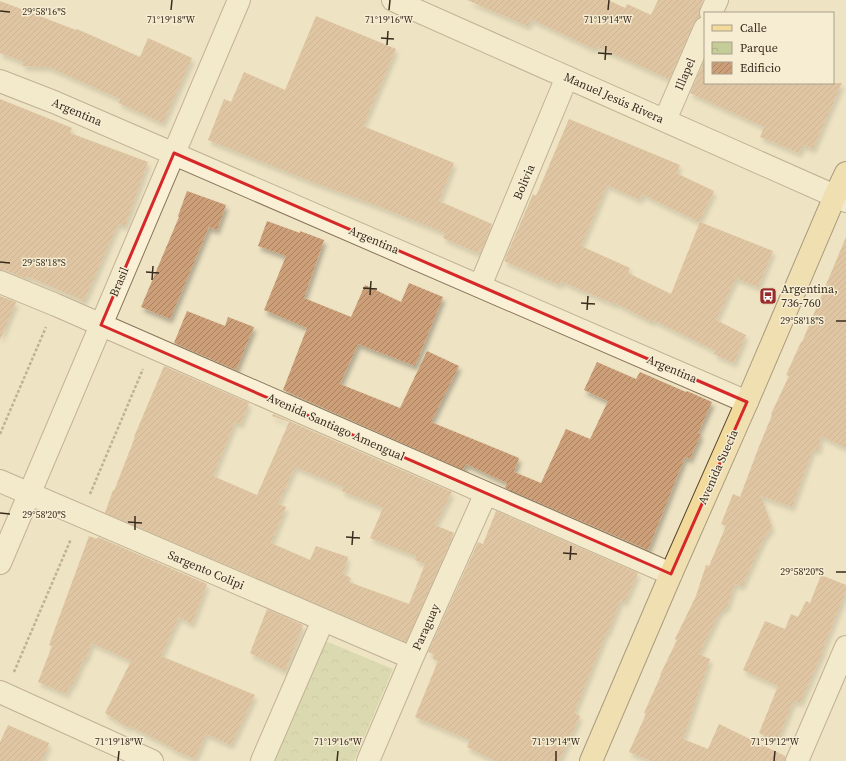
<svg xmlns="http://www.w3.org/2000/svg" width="846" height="761" font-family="'Source Serif 4',serif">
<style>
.park{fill:url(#park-crowns)}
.building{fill:url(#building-hatch);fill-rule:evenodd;filter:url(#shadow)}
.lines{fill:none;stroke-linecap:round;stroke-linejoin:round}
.minor-casing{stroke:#89755a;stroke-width:24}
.major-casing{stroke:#57422e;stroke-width:24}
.path{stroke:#89755a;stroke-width:2.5;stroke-dasharray:3 2;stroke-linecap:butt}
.minor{stroke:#f9f0d6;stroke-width:22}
.major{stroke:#f2da9a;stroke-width:22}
.marked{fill:none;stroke:#d62828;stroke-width:3;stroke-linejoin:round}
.ticks{fill:none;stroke:#392c1e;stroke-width:1.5}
.labels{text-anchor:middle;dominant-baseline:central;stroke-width:3;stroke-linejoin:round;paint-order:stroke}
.street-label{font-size:12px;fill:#392c1e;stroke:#f6edd3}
.poi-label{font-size:12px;fill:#392c1e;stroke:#f6edd3;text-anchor:start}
.ticks-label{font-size:10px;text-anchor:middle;fill:#392c1e;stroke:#f6edd3;stroke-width:3;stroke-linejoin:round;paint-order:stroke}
</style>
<defs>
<pattern id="park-crowns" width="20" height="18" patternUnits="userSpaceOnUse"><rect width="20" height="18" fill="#c4cd97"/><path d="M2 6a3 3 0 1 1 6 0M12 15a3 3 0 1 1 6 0" fill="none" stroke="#a9b082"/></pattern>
<pattern id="building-hatch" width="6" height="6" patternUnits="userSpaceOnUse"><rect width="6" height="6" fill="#cd9f78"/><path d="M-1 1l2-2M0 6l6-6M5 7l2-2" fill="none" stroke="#a78262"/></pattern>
<filter id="shadow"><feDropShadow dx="2.5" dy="4.5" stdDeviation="2" flood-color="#0004"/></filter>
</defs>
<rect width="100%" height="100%" fill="#eee3c3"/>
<path class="park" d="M323,640L393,669L354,761H272Z"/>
<path class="building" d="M467,0H608L625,8L627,4L651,15L658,0H703L700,8L699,14L700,17L697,18L694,23L669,79L596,46L594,49L531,19L528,26Z
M0,1L76,30L77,29L140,57L148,38L192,58L163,123L119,103L120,99L49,67L22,66L24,62L0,53Z
M316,16L396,49L363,126L454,163L439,201L492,224L481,251L480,250L478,253L443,238L445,233L375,205L310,181L208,140L224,99L231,102L244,72L285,90Z
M705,59V83H842L813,149L803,145L799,153L760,137L764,127L690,93Z
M0,99L72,128L70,133L148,162L125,226L118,224L84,301L27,276L26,279L5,270H0Z
M569,119L680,165L676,173L714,191L699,222L642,194L640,200L607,185L581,246L630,268L628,273L671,294L700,222L773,251L758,287L736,278L716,320L746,335L734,363L714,354L716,351L653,320L652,322L615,303L614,304L561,281L560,285L504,261L533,194L536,196Z
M187,191L226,205L217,230L209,227L170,319L141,307L179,217L178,216Z
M267,221L300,233V231L324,240L304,298L351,317L365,285L401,302L409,283L443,297L415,366L358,344L340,384L400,408L427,351L459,366L431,422L519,458L514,472L541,483L566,429L590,439L608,401L584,390L597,362L636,379L640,372L686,392L687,391L712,402L698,433L701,434L690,459L685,457L648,550L505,488L507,483L466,464L463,470L283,390L307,328L264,310L286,256L258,246Z
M846,237V448L821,436L819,450L813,449L792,507L761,496L772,527L764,538L742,586L735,584L727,607L720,612L699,654L710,659L683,739L708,749L719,724L785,756V761H651L629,752L646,714L644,713L661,675H660L677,640L675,639L696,596L706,565L709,566L726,526L721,524L733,494L740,497L758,449L772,415L771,414L789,376L786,375L801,342H802Z
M0,296L16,302L0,340Z
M187,311L225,326L228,317L254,327L236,370L174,343Z
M164,366L249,403L241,424L235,422L213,476L257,495L289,422L272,416L273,414L452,492L435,525L454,533L406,642L105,513L113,490L114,491L135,437H134ZM295,467L343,487L342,491L383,508L370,538L416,556L415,560L425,564L409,604L349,582L351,578L343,574L348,557L316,546L310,560L271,543L286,507L278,504Z
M496,511L638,573L625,602L621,600L608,632L607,631L574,713L580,716L559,761H495L467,747L470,740L415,717L438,661L433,659L434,654L428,652L478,542L483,544Z
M89,536L97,539L98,537L207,584L192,624L179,617L161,656L255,695L231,745L206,734L195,759L172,749L173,748L130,726L129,728L105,713L131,661L92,643L86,659H84L72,686L70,685L67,694L38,682L52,646L49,645Z
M821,575L846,585V591L823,649H824L800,703L794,700L777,741L759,733L778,686L743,670L765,621L785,629L791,614L798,617L806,601L810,603Z
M267,609L303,625L285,671L250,653Z
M8,725L49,743L42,761H0V742Z"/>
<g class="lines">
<defs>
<path id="minor" d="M393,0L846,201
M711,13L717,0
M0,81L54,102L747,402
M665,120L705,28
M0,282L56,305L152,347L671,574
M480,286L567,77
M0,481L412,658
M0,563L239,0
M0,692L152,761
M262,761L323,620
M368,761L412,658L486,493
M797,761L846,647"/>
<path id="major" d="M591,761L671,574L747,402L835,196L846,173"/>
</defs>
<use href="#minor" class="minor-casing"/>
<use href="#major" class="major-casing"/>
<path class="path" d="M0,434L46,327
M90,494L143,369
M14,672L71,539"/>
<use href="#minor" class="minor"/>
<use href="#major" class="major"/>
</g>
<path d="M0 0H846V761H0ZM174,153L747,402L671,574L101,325Z" fill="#eee3c3" fill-opacity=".55" fill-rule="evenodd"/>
<path class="marked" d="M174,153L747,402L671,574L101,325Z"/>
<path class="ticks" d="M171,10L172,0M389,10L390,0M608,10L609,0M0,11L10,12M381,38L394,39M387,45L388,31M598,53L612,54M605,60L606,46M0,262L10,263M146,272L159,273M152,280L153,266M363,288L377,289M370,295L371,281M581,303L595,304M587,310L588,296M836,321H846M0,513L10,514M128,522L142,523M135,530V516M346,537L360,538M352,545L353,531M563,553L577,554M570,560L571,546M836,572H846M118,761L119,751M337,761L338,751M556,761V751M774,761L775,751"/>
<defs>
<symbol id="bus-square" viewBox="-11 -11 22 22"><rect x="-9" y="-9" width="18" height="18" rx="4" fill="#992c29" stroke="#f6edd3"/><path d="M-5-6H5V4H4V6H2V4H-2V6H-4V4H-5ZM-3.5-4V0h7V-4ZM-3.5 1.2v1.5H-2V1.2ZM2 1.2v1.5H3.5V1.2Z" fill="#fff"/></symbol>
</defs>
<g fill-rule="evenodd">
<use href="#bus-square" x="758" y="286" width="20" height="20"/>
</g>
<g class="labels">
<g class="street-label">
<text transform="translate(685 74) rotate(-67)">Illapel</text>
<text transform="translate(614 98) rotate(24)">Manuel Jesús Rivera</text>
<text transform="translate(77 112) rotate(23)">Argentina</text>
<text transform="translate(524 182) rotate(-67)">Bolivia</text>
<text transform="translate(374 240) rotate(23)">Argentina</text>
<text transform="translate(119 282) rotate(-67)">Brasil</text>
<text transform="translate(672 369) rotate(23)">Argentina</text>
<text transform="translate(336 427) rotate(24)">Avenida Santiago Amengual</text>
<text transform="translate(718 467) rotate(-66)">Avenida Suecia</text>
<text transform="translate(206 570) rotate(23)">Sargento Colipi</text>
<text transform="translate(426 627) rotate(-66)">Paraguay</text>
</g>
<g class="poi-label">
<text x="781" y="289">Argentina,<tspan x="781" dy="14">736-760</tspan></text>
</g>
</g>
<g class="ticks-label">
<text x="44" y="15">29°58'16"S</text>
<text x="171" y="23">71°19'18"W</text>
<text x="389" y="23">71°19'16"W</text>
<text x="608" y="23">71°19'14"W</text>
<text x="44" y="266">29°58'18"S</text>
<text x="802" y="324">29°58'18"S</text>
<text x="44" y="518">29°58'20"S</text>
<text x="802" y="575">29°58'20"S</text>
<text x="119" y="745">71°19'18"W</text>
<text x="338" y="745">71°19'16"W</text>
<text x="556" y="745">71°19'14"W</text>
<text x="775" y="745">71°19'12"W</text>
</g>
<rect x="704" y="12" width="130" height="72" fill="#f6edd3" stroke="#aaa08b"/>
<rect x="712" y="25" width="20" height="6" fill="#f2da9a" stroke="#aaa08b"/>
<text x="740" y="32" font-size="12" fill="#392c1e">Calle</text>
<rect x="712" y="42" width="20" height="12" fill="url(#park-crowns)" stroke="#aaa08b"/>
<text x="740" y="52" font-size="12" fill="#392c1e">Parque</text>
<rect x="712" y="62" width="20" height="12" fill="url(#building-hatch)" stroke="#aaa08b"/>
<text x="740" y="72" font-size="12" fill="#392c1e">Edificio</text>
</svg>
